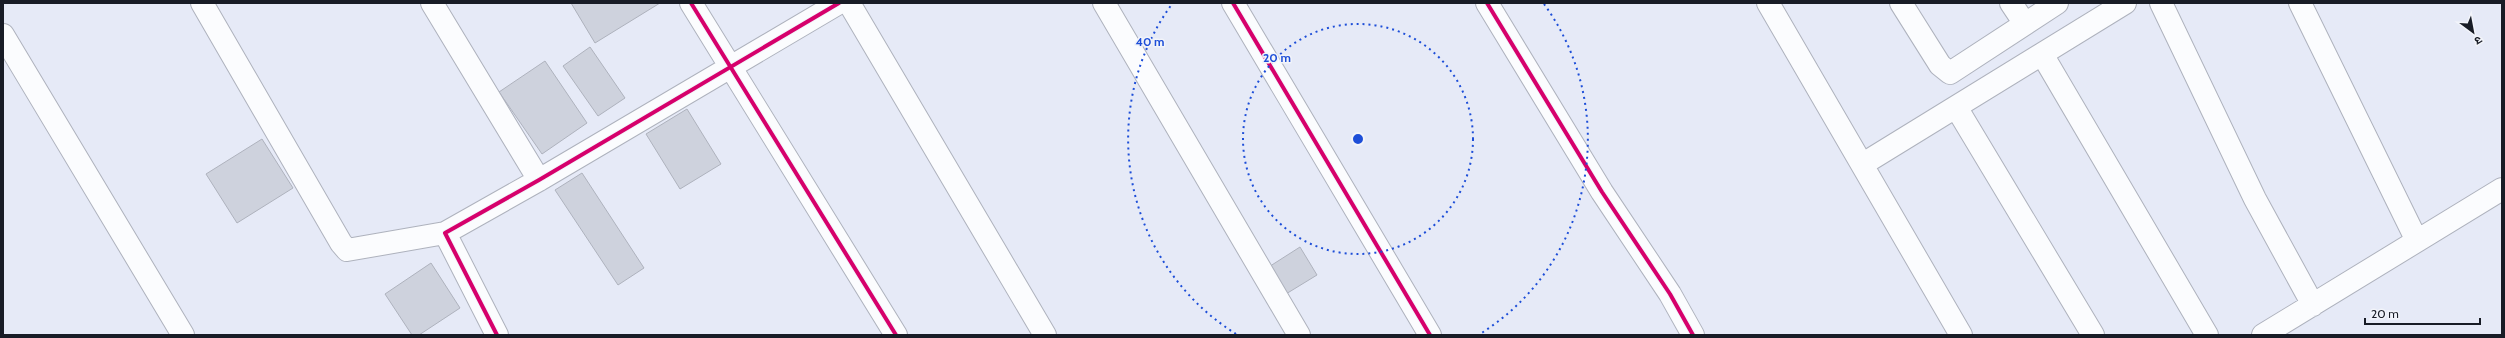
<svg xmlns="http://www.w3.org/2000/svg" width="2505" height="338" font-family="Cabin,'Noto Sans Devanagari',sans-serif">
<style>
.building{fill:#ced2dd;stroke:#aeb2bd}
.lines{fill:none;stroke-linecap:round;stroke-linejoin:round}
.minor-casing{stroke:#aeb2bd;stroke-width:24}
.minor{stroke:#fbfcfe;stroke-width:22}
.cycleway-casing{stroke:#f2f4fa;stroke-width:6}
.cycleway{stroke:#d6006c;stroke-width:4}
.ring{fill:none;stroke:#1d4ed8;stroke-width:2;stroke-dasharray:2 4}
.centre{fill:#1d4ed8;stroke:#f2f4fa;stroke-width:2}
.ring-label{font-size:12px;text-anchor:middle;font-weight:bold;fill:#1d4ed8;stroke:#f2f4fa;stroke-width:3;stroke-linejoin:round;paint-order:stroke}
</style>
<rect width="100%" height="100%" fill="#e6eaf7"/>
<path class="building" d="M571,3H660L595,43Z
M590,47L625,98L598,116L563,66Z
M545,61L587,123L542,154L499,92Z
M687,109L721,164L680,189L646,134Z
M262,139L293,188L237,223L206,174Z
M582,173L644,268L618,285L555,190Z
M1300,247L1317,275L1281,297L1264,270Z
M431,263L460,308L419,335H412L385,294Z"/>
<g class="lines">
<defs>
<path id="minor" d="M202,3L341,243L347,250L445,233
M432,3L539,180
M691,3L896,335
M849,3L1045,335
M1104,3L1299,335
M1233,3L1430,335
M1487,3L1602,192L1670,294L1693,335
M1768,3L1961,335
M1901,3L1940,65L1950,73L2057,3
M2011,3L2025,24
M2161,3L2255,199L2313,305
M2300,3L2417,241
M3,35L183,335
M2042,54L2207,335
M1956,107L2093,335
M1863,164L2125,3
M497,335L445,233L539,180L839,3
M2263,335L2502,189"/>
</defs>
<use href="#minor" class="minor-casing"/>
<use href="#minor" class="minor"/>
<defs>
<path id="cycleway" d="M691,3L896,335
M1233,3L1430,335
M1487,3L1602,192L1670,294L1693,335
M497,335L445,233L539,180L839,3"/>
</defs>
<use href="#cycleway" class="cycleway-casing"/>
<use href="#cycleway" class="cycleway"/>
</g>
<g class="ring">
<circle cx="1358" cy="139" r="115"/>
<path d="M1236 334A230 230 0 0 1 1172 4M1544 4A230 230 0 0 1 1480 334"/>
</g>
<circle cx="1358" cy="139" r="6" class="centre"/>
<g class="ring-label">
<text x="1150" y="46">40 m</text>
<text x="1277" y="62">20 m</text>
</g>
<rect width="2505" height="338" fill="none" stroke="#181c26" stroke-width="8"/>
<g transform="translate(2473 32) rotate(148)" stroke="#f2f4fa" stroke-width="3" paint-order="stroke">
<path d="M0-3L7 15L0 10L-7 15Z" fill="#181c26"/>
<text y="-6" font-size="11" font-weight="bold" text-anchor="middle" fill="#181c26">उ</text>
</g>
<path d="M2365 318v6h115v-6" fill="none" stroke="#181c26" stroke-width="2"/>
<text x="2371" y="318" font-size="12" fill="#181c26" stroke="#f2f4fa" stroke-width="3" paint-order="stroke">20 m</text>
</svg>
